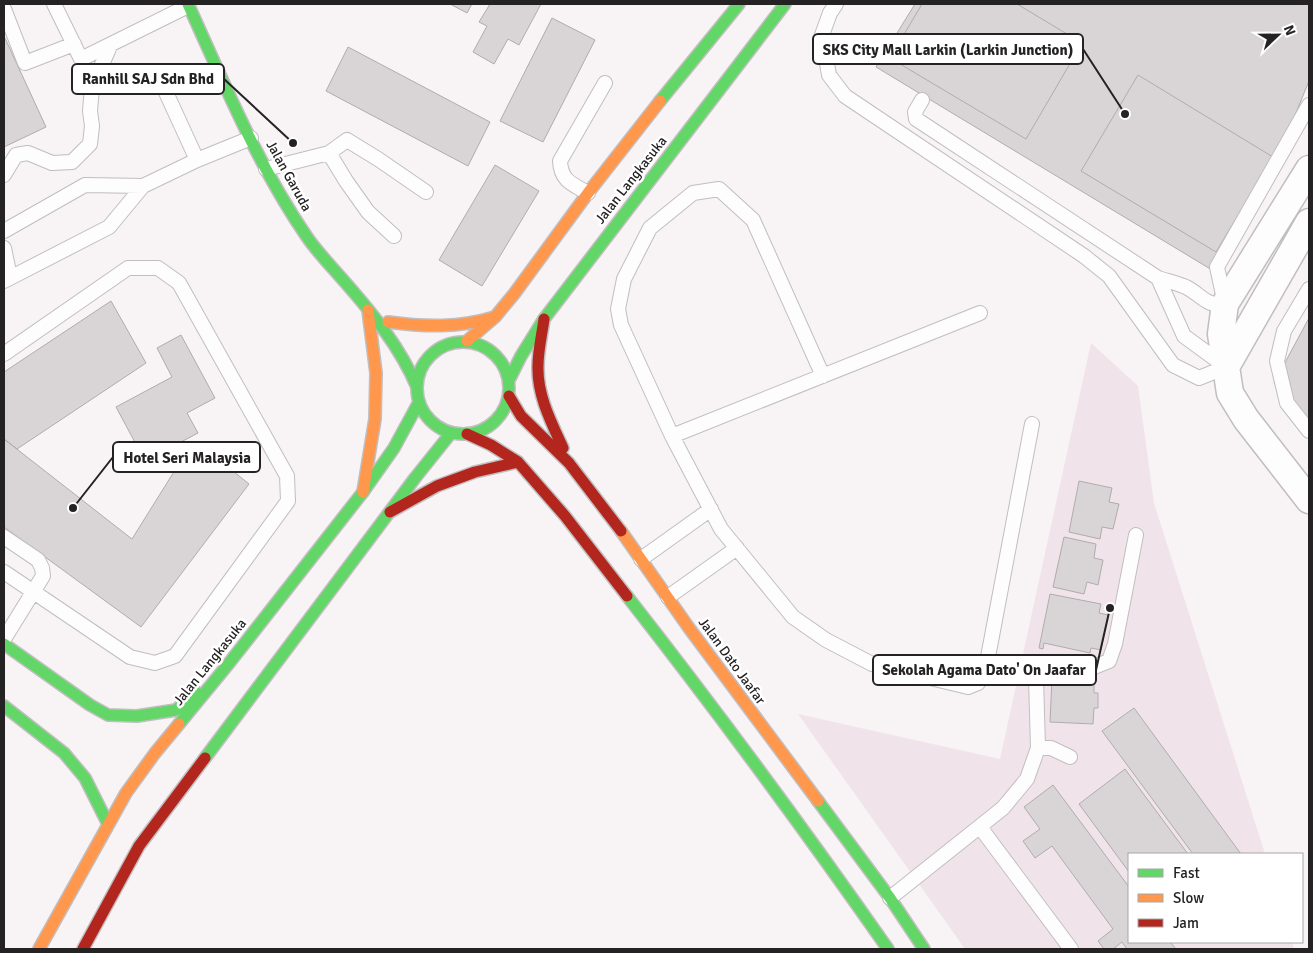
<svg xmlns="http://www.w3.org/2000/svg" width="1313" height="953" font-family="Signika,sans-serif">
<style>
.built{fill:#f0e4ea}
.building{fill:#d9d5d6;stroke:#afacad}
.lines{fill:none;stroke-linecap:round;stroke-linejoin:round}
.lane-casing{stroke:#c1bebf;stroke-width:16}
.street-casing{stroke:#c1bebf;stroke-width:29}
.fast-casing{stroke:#c1bebf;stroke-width:14}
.slow-casing{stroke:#c1bebf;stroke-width:14}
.jam-casing{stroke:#c1bebf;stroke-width:14}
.lane{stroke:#fefdfe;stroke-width:14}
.street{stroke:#fefdfe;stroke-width:26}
.fast{stroke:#63d668;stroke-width:11}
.slow{stroke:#ff974d;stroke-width:11}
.jam{stroke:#b3261e;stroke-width:11}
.labels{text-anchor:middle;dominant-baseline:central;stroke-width:5;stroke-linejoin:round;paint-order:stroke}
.street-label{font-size:14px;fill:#252223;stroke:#fff}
.leader{fill:none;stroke:#252223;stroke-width:2}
.callout-dot{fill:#252223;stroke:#fff;stroke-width:2}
.callout{fill:#fff;stroke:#252223;stroke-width:2}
.callout-label{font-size:15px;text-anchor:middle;font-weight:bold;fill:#252223}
</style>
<rect width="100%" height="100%" fill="#f8f3f5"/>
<path class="built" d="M1091,343L1138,386L1154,503L1265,854H1129V942H1292L1294,949H965L798,714L1000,759Z"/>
<path class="building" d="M450,4H472L467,13Z
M490,4H541L519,45L508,39L494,64L473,52L487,26L479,22Z
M915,4H1309V81L1282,147L1212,270L876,67Z
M922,4H1017L1082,43L1026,139L890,58Z
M552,18L595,40L543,142L500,121Z
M4,36L46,127L4,147Z
M348,47L490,122L468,166L326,91Z
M1138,75L1273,157L1216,252L1081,171Z
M495,165L539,191L482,286L439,260Z
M111,301L146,363L17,449L4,439V372Z
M1309,318V425L1274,383Z
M181,335L215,398L187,413L198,433L145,461L116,407L172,377L157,348Z
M4,439L132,539L190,446L213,468L222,462L249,484L141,627L4,527Z
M1079,481L1112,488L1109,502L1119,504L1113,529L1102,527L1100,539L1069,532Z
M1064,537L1096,544L1094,558L1103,560L1098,585L1087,582L1084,594L1053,587Z
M1050,594L1101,604L1099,613L1108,615L1101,650L1091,648L1090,653L1044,643L1043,649L1039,648Z
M1067,674L1078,675V679H1094V693H1098V708H1094L1093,724L1050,722L1052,679L1066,680Z
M1134,708L1241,854H1193L1102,731Z
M1125,769L1188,854H1129V872L1079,804Z
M1053,785L1129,887V942H1170L1176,949H1127L1122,942L1113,949H1104L1098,941L1113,929L1052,846L1035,858L1023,841L1040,829L1024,807Z"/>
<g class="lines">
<defs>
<path id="lane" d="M54,4L81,59L188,6
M836,4L830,13L822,35L829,75L845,96L1084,256L1109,276L1173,365L1199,378L1226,367
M4,9L25,63L74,44
M164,88L197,160
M922,100L915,112L916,119L1158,278C1167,281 1177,283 1186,287C1200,294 1208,308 1225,304L1217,267L1309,105
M329,153L346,181L368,212L394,236
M266,169L329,153L347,140L378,159L426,192
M4,175L16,155L28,153L52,163L72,162L90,144L92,126L90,111L92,87L111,44
M588,193C572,184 561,181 560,161L605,83
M4,231L85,185L143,186
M4,248L10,277
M1158,278L1184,336L1225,366
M4,281L109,227L143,186L197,160L251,138
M1309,289L1284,331L1277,361L1287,403L1309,431
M4,354L128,268H158L179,283L287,476L288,501L175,656L155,663L130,657L4,572
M823,376L753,220L719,189L693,193L650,228L624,279L618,309L621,325L672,436L721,529L793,617L826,640L872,664L968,687L978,683L985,673L1032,424
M672,436L980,313
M4,537L38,560L42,568L43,576L4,639
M641,559L711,509
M668,597L737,548
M1038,748H1051L1070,757
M980,827L1071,949
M890,898L1003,808L1027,779L1038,748L1036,678L1044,668L1094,667L1109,661L1115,644L1136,535"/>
<path id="street" d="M1309,169L1225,304L1221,334L1230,393L1246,419L1309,500
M1226,367L1309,222"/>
<path id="fast" d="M188,4C224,83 258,166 307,237C318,253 332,267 344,281C373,314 400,347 417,387
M660,101L739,4
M417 388a46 46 0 1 1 92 0a46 46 0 1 1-92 0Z
M509,380L521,356L544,319L785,4
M627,596C717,711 804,829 888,949
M4,644L90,705L108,715L137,716L176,710L196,692
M4,706L64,753L85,778L108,824
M179,724L230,662L363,492L394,448L419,402
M205,758L415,478L451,433
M818,801L890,898L924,949"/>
<path id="slow" d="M388,322C425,327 459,328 495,317
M467,341L495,317L514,294L588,193L660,101
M363,492L375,419L376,373L368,310
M621,531L689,628L818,801
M39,949L126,793L155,753L179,724"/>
<path id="jam" d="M544,319C542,334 538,350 538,366C537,395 551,422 563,448
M509,396L521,416L569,463L621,531
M467,434L491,445L518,462L565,516L627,596
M390,512L437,486L475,472L518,462
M83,949L139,846L205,758"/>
</defs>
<use href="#lane" class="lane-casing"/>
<use href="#street" class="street-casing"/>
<use href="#fast" class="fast-casing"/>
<use href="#slow" class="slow-casing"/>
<use href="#jam" class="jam-casing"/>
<use href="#lane" class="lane"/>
<use href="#street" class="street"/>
<use href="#fast" class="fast"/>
<use href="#slow" class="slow"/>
<use href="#jam" class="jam"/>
</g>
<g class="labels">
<g class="street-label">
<text transform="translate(289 176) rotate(61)">Jalan Garuda</text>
<text transform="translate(631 180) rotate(-52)">Jalan Langkasuka</text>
<text transform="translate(732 661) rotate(54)">Jalan Dato Jaafar</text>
<text transform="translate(210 662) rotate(-51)">Jalan Langkasuka</text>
</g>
</g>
<path class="leader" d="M1125 114L1083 49M293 143L224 79M73 508L113 457M1110 608L1096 670"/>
<g class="callout-dot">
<circle cx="1125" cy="114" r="5"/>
<circle cx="293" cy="143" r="5"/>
<circle cx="73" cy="508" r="5"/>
<circle cx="1110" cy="608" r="5"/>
</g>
<g class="callout">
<rect x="813" y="34" width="270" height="30" rx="5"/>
<rect x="72" y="64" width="152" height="30" rx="5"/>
<rect x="113" y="442" width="147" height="30" rx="5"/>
<rect x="873" y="655" width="223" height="30" rx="5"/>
</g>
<g class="callout-label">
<text x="948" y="55">SKS City Mall Larkin (Larkin Junction)</text>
<text x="148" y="84">Ranhill SAJ Sdn Bhd</text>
<text x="187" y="463">Hotel Seri Malaysia</text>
<text x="984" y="675">Sekolah Agama Dato' On Jaafar</text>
</g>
<rect width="1313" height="953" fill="none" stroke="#252223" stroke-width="10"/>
<rect x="1128" y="853" width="175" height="90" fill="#ffffff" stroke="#a8a7a7"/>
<rect x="1138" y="869" width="25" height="8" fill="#63d668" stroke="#a8a7a7"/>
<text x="1173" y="878" font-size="15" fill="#252223">Fast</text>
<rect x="1138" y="894" width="25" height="8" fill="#ff974d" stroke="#a8a7a7"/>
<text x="1173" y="903" font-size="15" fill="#252223">Slow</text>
<rect x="1138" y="919" width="25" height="8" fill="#b3261e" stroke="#a8a7a7"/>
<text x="1173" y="928" font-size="15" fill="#252223">Jam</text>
<g transform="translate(1278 35) rotate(68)" stroke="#ffffff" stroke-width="4" paint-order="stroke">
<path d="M0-4L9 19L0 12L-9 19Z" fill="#252223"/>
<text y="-8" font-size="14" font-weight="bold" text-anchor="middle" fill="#252223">N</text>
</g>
</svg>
